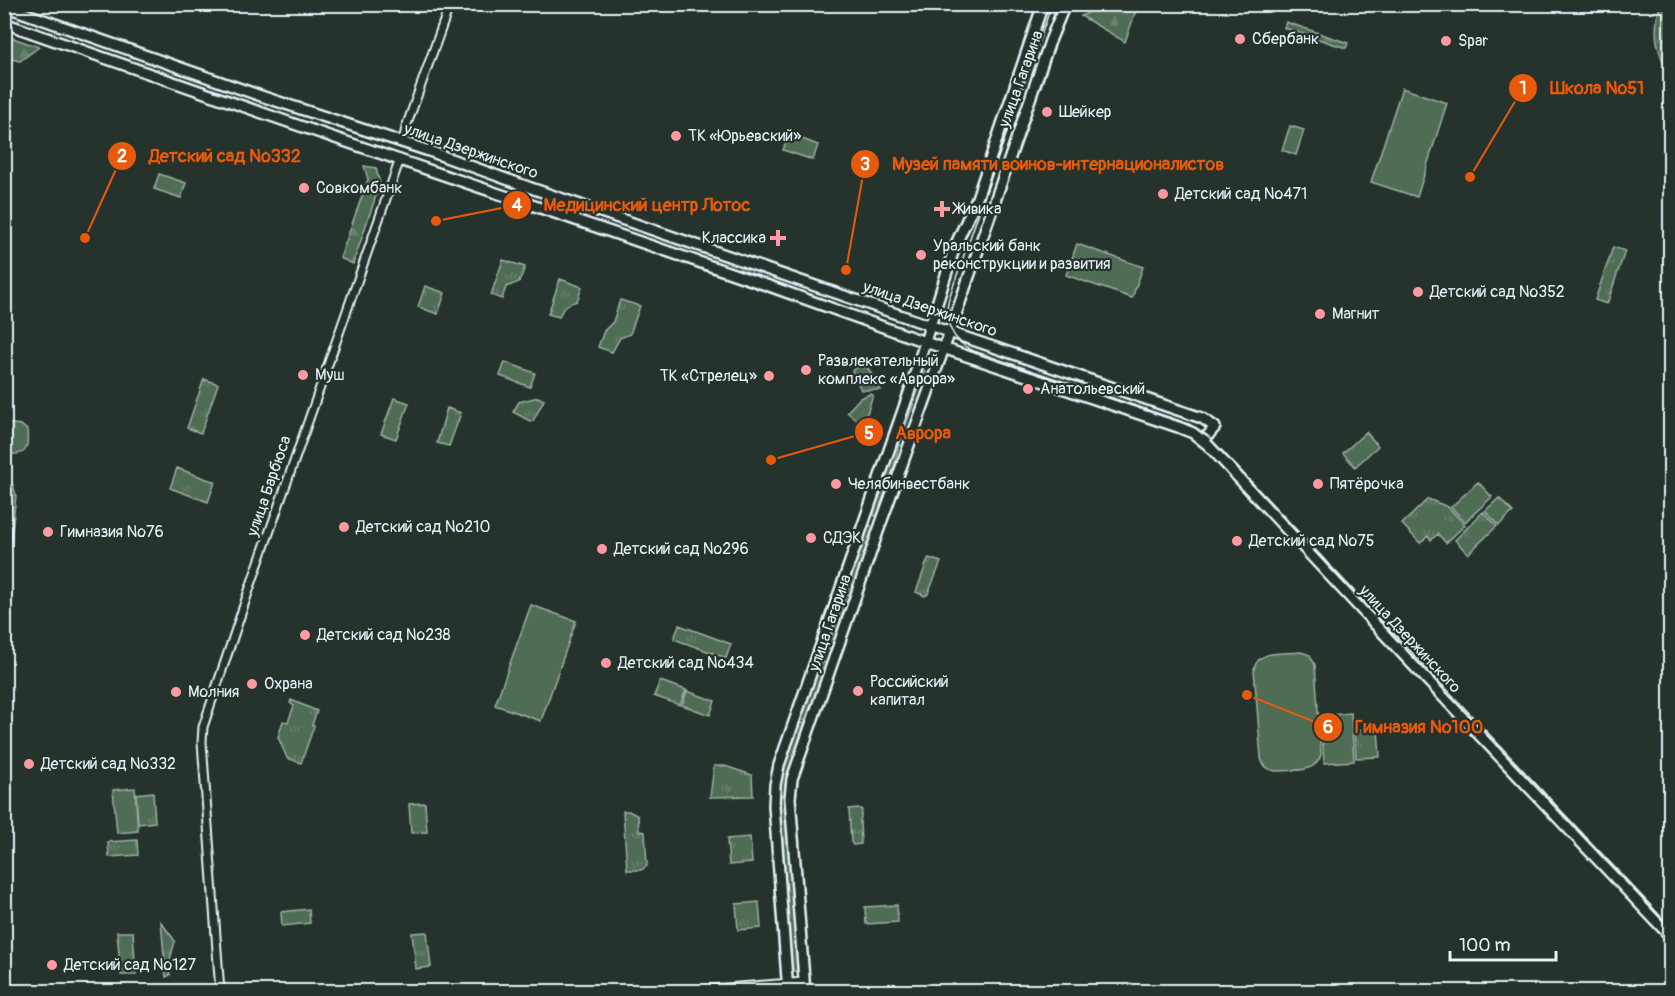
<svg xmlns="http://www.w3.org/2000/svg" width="1675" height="996" font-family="Pangolin,sans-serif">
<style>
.green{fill:#506d55;stroke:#9cafa6;stroke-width:1.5}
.forest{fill:url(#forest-firs);stroke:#9cafa6;stroke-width:1.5}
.park{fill:url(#park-tufts);stroke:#9cafa6;stroke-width:1.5}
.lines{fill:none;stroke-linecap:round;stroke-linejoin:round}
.minor-casing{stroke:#e8f1f8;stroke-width:11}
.major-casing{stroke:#e8f1f8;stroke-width:14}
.minor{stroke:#26332d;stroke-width:7}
.major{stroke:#26332d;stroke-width:9}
.tram{stroke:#e8f1f8;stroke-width:1.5}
.poi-dot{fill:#ff9aa2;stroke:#26332d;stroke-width:2}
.labels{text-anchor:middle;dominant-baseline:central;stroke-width:4.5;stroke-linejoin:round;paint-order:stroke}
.poi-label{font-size:16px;fill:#e8f1f8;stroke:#26332d;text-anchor:start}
.street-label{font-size:16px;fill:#e8f1f8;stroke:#26332d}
.leader{fill:none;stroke:#e8590c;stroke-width:2}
.callout-dot{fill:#e8590c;stroke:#26332d;stroke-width:2}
.mark-label{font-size:18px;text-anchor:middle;font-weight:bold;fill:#fff}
.callout-label{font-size:18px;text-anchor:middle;font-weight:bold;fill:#e8590c;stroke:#26332d;stroke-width:4.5;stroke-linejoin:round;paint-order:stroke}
</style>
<defs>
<pattern id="forest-firs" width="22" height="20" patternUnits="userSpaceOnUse" patternTransform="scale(1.5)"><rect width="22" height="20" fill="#506d55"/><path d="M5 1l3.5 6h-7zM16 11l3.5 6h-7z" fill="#69826e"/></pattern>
<pattern id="park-tufts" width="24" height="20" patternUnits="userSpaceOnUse" patternTransform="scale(1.5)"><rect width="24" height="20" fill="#506d55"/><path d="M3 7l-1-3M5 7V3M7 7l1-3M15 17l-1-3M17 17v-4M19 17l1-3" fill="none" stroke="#69826e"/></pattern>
</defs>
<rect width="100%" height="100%" fill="#26332d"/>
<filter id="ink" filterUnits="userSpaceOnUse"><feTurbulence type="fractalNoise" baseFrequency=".0167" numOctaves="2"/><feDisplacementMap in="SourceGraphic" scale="12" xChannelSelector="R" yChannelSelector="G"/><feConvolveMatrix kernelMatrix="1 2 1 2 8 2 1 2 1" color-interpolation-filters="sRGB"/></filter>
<g filter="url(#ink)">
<path class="green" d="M1402,88L1447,103L1417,197L1371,182Z
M1290,126L1304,130L1296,155L1282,150Z
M789,134L818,145L813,160L783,150Z
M1077,244L1143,267L1132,298L1066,275Z
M505,362L535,373L530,387L500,376Z
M860,365L868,368L881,390H861L852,371Z
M922,371L925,372L899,445L892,476L879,514L875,516L873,512Z
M870,394L873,395L863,426L847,412L860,398Z
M5,423L21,425L27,430C29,451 26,456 5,454Z
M1366,432L1378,446L1355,467L1343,453Z
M6,478L13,485L16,495L9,558L5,569V548L8,522L5,540V504L10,505C11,497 11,491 5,485Z
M1478,482L1492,497L1465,522L1451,507Z
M1499,498L1513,512L1499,525L1485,511Z
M870,525L874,528L832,648L829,649L825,646L868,526Z
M531,605L576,621L541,721L495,705Z
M1301,652L1310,655L1315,665L1321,754C1317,774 1291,770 1275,771C1267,769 1263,766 1261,758L1254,669C1258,649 1284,654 1301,652Z
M821,661H823L826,664L806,720H799Z
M687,691L715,701L710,715L682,705Z
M1351,713L1354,761L1324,763L1321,716Z
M798,722L805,723L786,778L785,794L798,971H792L779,795L785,759Z
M135,788L138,831L117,833L113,790Z
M897,905L898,922L866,924L865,907Z
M309,909L310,923L282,926L281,912Z"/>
<path class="forest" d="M1092,5H1138L1125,42L1081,16L1094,10Z
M1286,22L1348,43L1346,48L1284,28Z
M10,37L39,47L20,61L5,58V38Z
M364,166L376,168L380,184L353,264L340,258L368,179Z"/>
<path class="park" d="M1660,5H1670V77L1668,75C1657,46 1652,36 1660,5Z
M159,174L186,183L181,198L154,189Z
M1613,247L1625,251L1607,304L1595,300Z
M503,260L525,267L519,282L506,287L502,299L491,295Z
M560,279L582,287L577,301C565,305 564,305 559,317L548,314Z
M425,286L445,293L438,314L418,307Z
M620,300L640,306L630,334L620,338L612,352L598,347L604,331L613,322Z
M204,379L218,384L201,433L187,428Z
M538,397L544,400L533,421H530L513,412L519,402Z
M394,398L409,403L396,439L381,434Z
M447,408L461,413L449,446L437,443Z
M177,468L215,482L208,502L170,488Z
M1428,499L1448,507L1465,525L1446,543L1438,534L1431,540L1428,536L1420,543L1402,524Z
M1483,512L1497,526L1468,554L1455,540Z
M929,558L941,562L928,594L925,596L916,592L928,559Z
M679,625L731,644L726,658L674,639Z
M660,681L686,690L680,705L654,696Z
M291,700L317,711L312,725L314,726L301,763L287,758L278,737L283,721L288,722L294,706L290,703Z
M1378,729L1380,757L1356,758L1354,731Z
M714,766H725L752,775L753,796L710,797Z
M153,792L155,822L138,824L136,794Z
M425,803L427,832L411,833L409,804Z
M858,808L862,810L860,822L861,844L853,845L851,842L849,809Z
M623,811H629L638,816L639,831L645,832L647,866L641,870H627Z
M750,837L752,863L729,865L727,839Z
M137,840L138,855L109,857L108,842Z
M759,902L761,928L738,930L736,904Z
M161,922L175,941L169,963L170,975L166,977Z
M117,932H133L136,975H121Z
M427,932L431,967L416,969L412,933Z"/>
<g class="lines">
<defs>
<path id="minor" d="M403,143L406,127L450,4
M220,992L202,742L203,727L246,599L400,159
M674,992L804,982"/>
<path id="major" d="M4,6L261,96L429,151L531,188L952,333L1184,412L1202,418L1215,427L1203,441
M4,23L294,124L772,287L925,342L1178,427L1193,433L1208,445L1412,664L1670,936
M788,992L774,806L775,785L779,765L909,393L955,246L977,198L1043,4
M805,992L790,798L792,779L881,523L953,323L1050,41L1065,4"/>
</defs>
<use href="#minor" class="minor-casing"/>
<use href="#major" class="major-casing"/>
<use href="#minor" class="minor"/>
<use href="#major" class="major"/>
<path class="tram" d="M1052,4L949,298C943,321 952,342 974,351L1189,424L1208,436L1670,926"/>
</g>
</g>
<g class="poi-dot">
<circle cx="1240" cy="39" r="6"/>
<circle cx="1446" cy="41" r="6"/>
<circle cx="1047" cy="112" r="6"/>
<circle cx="676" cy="136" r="6"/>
<circle cx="304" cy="188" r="6"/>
<circle cx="1163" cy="194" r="6"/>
<path d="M939 200h6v6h6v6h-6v6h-6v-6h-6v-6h6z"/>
<path d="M775 229h6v6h6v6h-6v6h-6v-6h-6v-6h6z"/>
<circle cx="921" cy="255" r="6"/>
<circle cx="1418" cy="292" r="6"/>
<circle cx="1320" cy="314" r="6"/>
<circle cx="806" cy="370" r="6"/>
<circle cx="303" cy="375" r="6"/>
<circle cx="769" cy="376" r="6"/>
<circle cx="1028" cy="389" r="6"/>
<circle cx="836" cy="484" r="6"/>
<circle cx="1318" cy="484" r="6"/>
<circle cx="344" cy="527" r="6"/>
<circle cx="48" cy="532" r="6"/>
<circle cx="811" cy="538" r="6"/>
<circle cx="1237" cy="541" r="6"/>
<circle cx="602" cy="549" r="6"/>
<circle cx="305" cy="635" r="6"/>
<circle cx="606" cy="663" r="6"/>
<circle cx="252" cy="684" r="6"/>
<circle cx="858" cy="691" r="6"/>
<circle cx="176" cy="692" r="6"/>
<circle cx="29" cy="764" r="6"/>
<circle cx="52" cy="965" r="6"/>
</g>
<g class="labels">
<g class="poi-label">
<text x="1252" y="39">Сбербанк</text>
<text x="1458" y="41">Spar</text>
<text x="1059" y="112">Шейкер</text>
<text x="688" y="136">ТК «Юрьевский»</text>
<text x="316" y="188">Совкомбанк</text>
<text x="1175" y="194">Детский сад №471</text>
<text x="954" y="209">Живика</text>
<text x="766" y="238" text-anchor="end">Классика</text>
<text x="933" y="246">Уральский банк<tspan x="933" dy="18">реконструкции и развития</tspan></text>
<text x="1430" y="292">Детский сад №352</text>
<text x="1332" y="314">Магнит</text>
<text x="818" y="361">Развлекательный<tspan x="818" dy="18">комплекс «Аврора»</tspan></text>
<text x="315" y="375">Муш</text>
<text x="757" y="376" text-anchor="end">ТК «Стрелец»</text>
<text x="1040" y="389">Анатольевский</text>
<text x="848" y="484">Челябинвестбанк</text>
<text x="1330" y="484">Пятёрочка</text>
<text x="356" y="527">Детский сад №210</text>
<text x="60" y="532">Гимназия №76</text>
<text x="823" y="538">СДЭК</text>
<text x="1249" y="541">Детский сад №75</text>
<text x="614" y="549">Детский сад №296</text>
<text x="317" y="635">Детский сад №238</text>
<text x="618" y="663">Детский сад №434</text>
<text x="870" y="682">Российский<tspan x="870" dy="18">капитал</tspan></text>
<text x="264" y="684">Охрана</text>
<text x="188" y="692">Молния</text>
<text x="41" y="764">Детский сад №332</text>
<text x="64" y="965">Детский сад №127</text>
</g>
<g class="street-label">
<text transform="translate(1021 79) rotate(-70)">улица Гагарина</text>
<text transform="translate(471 151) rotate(19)">улица Дзержинского</text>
<text transform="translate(930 309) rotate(19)">улица Дзержинского</text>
<text transform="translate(269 486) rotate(-71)">улица Барбюса</text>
<text transform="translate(830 623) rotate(-71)">улица Гагарина</text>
<text transform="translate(1410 639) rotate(47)">улица Дзержинского</text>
</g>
</g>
<path class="leader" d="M1470 177L1523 88M85 238L122 156M846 270L865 164M436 221L517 205M771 460L869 432M1247 695L1328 727"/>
<g class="callout-dot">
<circle cx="1470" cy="177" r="6"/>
<circle cx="85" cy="238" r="6"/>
<circle cx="846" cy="270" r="6"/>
<circle cx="436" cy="221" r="6"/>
<circle cx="771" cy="460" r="6"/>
<circle cx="1247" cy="695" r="6"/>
<circle cx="1523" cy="88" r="15"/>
<circle cx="122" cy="156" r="15"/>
<circle cx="865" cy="164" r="15"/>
<circle cx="517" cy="205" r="15"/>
<circle cx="869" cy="432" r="15"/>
<circle cx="1328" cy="727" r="15"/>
</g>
<g class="mark-label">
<text x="1523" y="94">1</text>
<text x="122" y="162">2</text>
<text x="865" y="170">3</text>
<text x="517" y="211">4</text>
<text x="869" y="439">5</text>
<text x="1328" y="733">6</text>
</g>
<g class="callout-label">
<text x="1597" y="94">Школа №51</text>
<text x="225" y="162">Детский cад №332</text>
<text x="1058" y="170">Музей памяти воинов-интернационалистов</text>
<text x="647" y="211">Медицинский центр Лотос</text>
<text x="923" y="439">Аврора</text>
<text x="1419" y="733">Гимназия №100</text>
</g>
<rect width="1675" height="996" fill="none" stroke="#26332d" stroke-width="24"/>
<rect x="12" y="12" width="1651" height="972" fill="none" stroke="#e8f1f8" stroke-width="2" filter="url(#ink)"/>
<path d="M1450 951v9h106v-9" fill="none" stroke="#e8f1f8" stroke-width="3"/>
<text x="1459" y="951" font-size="18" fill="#e8f1f8" stroke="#26332d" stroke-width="4.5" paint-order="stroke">100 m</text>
</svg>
